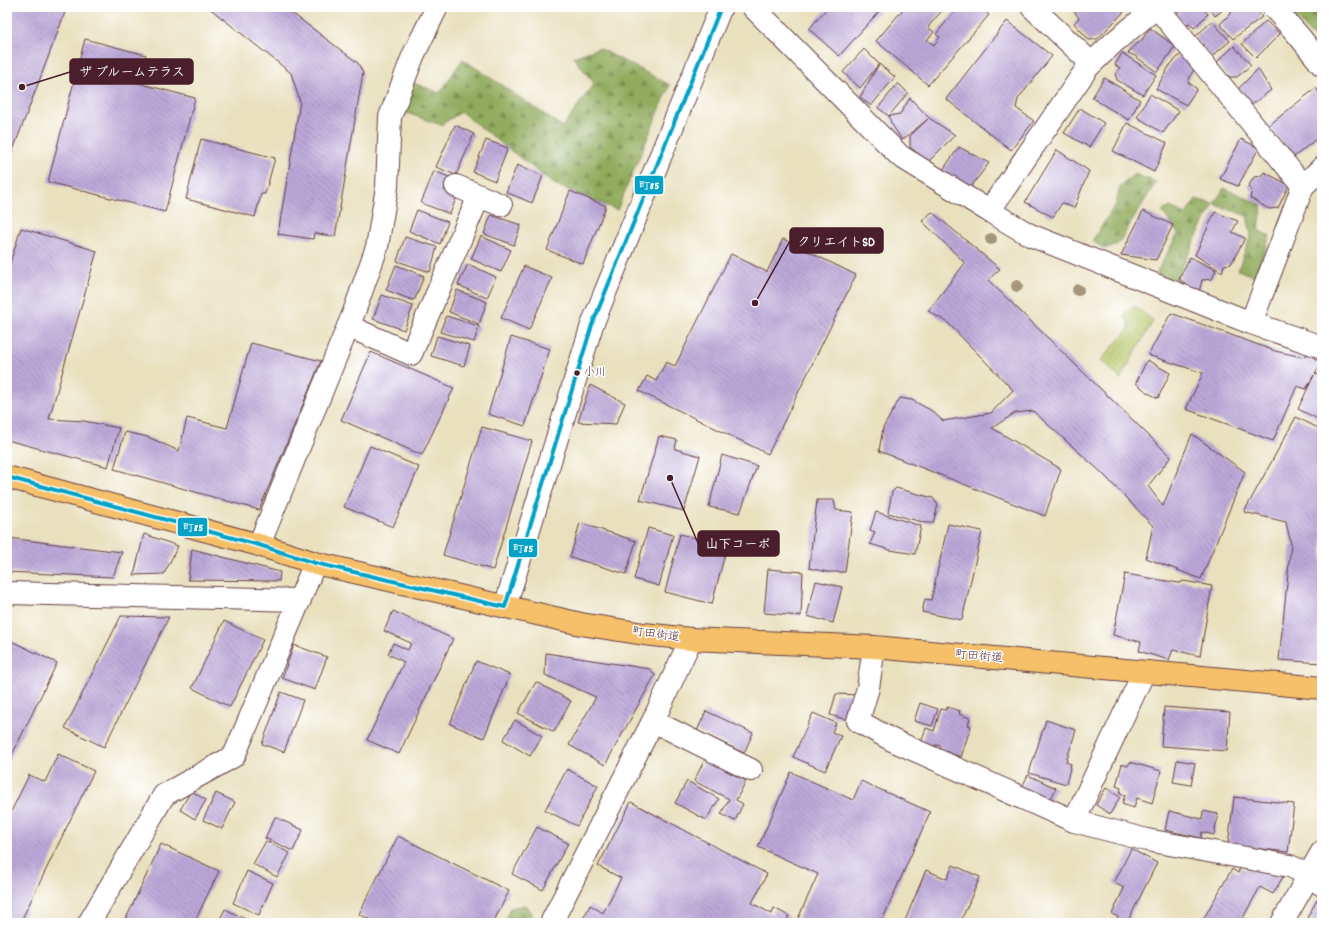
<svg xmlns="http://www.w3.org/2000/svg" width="1329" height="930" font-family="Dekko,'Klee One',sans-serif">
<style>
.green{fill:url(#green-dots);stroke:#80734a}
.forest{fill:url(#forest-firs);stroke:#6e6644}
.building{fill:url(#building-back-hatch)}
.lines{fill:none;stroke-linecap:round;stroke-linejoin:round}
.minor-casing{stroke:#623c41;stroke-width:24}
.major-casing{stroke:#623c41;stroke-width:24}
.minor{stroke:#fff;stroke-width:22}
.major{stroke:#f6c06b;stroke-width:22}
.bus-1-casing{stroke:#fff;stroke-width:7}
.bus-1{stroke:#04a2c6;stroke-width:4}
.tree{fill:#a69679}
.bus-dot{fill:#4a1f2b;stroke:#fff;stroke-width:1.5}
.labels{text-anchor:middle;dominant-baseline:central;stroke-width:3;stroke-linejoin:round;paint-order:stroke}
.bus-label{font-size:11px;fill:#4a1f2b;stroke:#fff;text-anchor:start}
.street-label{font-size:12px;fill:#4a1f2b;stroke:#fff}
.leader{fill:none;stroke:#4a1f2b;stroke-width:1.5}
.callout-dot{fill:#4a1f2b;stroke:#fff;stroke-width:1.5}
.callout{fill:#4a1f2b;stroke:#4a1f2b;stroke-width:1.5}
.callout-label{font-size:13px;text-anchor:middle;font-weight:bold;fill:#fff}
.line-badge{stroke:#fff;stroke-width:1.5}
.badge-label{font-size:11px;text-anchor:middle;font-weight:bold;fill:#fff}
</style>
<defs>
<pattern id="green-dots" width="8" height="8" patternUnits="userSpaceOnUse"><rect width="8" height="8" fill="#b7c769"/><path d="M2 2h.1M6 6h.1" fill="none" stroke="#9faa5b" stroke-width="1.8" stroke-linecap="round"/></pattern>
<pattern id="forest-firs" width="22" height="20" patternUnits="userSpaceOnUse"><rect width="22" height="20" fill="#91ac5d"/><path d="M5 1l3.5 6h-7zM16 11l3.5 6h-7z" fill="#788b4d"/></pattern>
<pattern id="building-back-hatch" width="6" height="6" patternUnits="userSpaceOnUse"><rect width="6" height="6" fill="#bca8d9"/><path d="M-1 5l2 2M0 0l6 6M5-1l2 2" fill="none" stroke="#9b88b0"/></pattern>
</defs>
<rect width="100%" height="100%" fill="#fff"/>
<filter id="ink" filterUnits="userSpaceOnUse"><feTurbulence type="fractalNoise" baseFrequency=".025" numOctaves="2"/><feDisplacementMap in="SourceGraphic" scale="8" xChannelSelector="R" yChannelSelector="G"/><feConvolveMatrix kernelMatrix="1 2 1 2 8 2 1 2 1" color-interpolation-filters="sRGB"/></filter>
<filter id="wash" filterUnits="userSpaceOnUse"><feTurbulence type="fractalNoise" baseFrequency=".012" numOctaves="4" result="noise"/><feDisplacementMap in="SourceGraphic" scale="16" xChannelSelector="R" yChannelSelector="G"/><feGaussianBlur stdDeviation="0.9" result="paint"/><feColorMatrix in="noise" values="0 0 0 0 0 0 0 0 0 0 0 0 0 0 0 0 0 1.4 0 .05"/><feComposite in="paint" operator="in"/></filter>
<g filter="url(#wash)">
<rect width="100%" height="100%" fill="#e9e0bd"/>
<path class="green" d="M1135,306L1153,321L1120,379L1101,360L1130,327L1124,314Z"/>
<path class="forest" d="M1287,7H1322V47Z
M599,48L670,85L617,210L554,184L461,112L441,125L401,111L411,82L440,93L463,59L563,127L594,83L573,57Z
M1134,174L1156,182L1118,244L1104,249L1092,241L1116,204L1120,187Z
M1224,188L1262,205L1259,231L1270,236L1255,277L1238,270L1251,235L1247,216L1214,204L1197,236L1174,285L1156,273L1178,234L1162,211L1170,207L1186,214L1196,199L1214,204Z
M525,905L532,914L531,923H504L510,908Z"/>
<g id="blocks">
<path class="building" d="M7,7H67L7,166Z
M208,7H284L358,63L363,73L335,237L314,233L313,239L278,234L300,102L291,73Z
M828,7H883L839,56L809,29Z
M905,7H945L928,27L934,32L927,40L934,45L940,37L936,34L955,11L950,7H980L989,15L928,85L876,41Z
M1071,7H1121L1125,11L1097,39L1089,40L1074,23L1079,18Z
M1184,7H1201L1208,14L1194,28L1189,23L1186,27L1176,14Z
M1208,7H1227L1215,16Z
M1237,7H1253L1262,17L1233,39L1220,24Z
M1007,21L1052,56L1018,99L1016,108L1034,121L1011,150L946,99Z
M1212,21L1230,41L1211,57L1195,37Z
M1266,21L1280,34L1256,58L1242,44Z
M1150,28L1175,46L1157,72L1135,56L1128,53L1134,46L1141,41Z
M85,39L146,55L138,83L195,98L165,212L48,182Z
M1234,46L1251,65L1237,77H1230L1224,73L1217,62Z
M864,49L879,64L860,88L843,72Z
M1122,53L1156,75L1143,95L1117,80L1115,74L1120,68L1115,65Z
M1181,54L1197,62L1188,82L1197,89L1186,105L1156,89L1170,65Z
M879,64L895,77L871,106L860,97Z
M1258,69L1271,90L1250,106L1238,89Z
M1104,78L1140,100L1129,120L1092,98Z
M898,83L908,93L889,116L878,108Z
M1316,88L1322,97V134L1294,157L1268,126Z
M1150,94L1179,111L1163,133L1137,117Z
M910,98L929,118L955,135L928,162L910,147V136L928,119L902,140L891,123L889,116L900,114Z
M1080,108L1104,123L1089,147L1064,133Z
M1127,123L1167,143L1154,172L1113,151Z
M455,125L474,134L456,175L436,167Z
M201,139L275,158L265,194H261L255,217L186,199Z
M1241,139L1259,148L1238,186L1220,179Z
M486,140L508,148L495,181L473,172Z
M959,147L989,163L970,188L942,171Z
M1057,150L1089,171L1074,208L1062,203L1053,217L1025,202Z
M517,165L543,176L532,203L506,192Z
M434,171L449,177L444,190L457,196L450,214L421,203Z
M1264,172L1289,185L1278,208L1269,209L1250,198L1252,191L1248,187L1254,177L1261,176Z
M570,191L606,206L583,264L547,250Z
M417,210L448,222L440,244L409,231Z
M1143,211L1173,225L1156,260L1121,255Z
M932,212L1000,269L988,280L1171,457L1148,486L1163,506L1192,434L1245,472L1201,579L1146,558L1153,526L1102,473L1033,411L1015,413L992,428L1061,469L1045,516L879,451L883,428L900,398L912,400L932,411L943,421L991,413L1013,390L947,322L928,311L965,263L922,221Z
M1215,212L1238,221L1232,232L1245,238L1231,264L1224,265L1222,272L1195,255Z
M491,215L521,225L514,245L484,234Z
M21,228L97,251L49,419L84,421L119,428L108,467L7,440V273Z
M481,236L511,250L501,272L471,259Z
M405,237L437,247L430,272L397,261Z
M783,239L856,275L768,454L639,391L647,376L656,381L666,362L675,366L731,254L767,272Z
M1190,257L1216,270L1212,279L1202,280L1199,292L1184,290L1186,284L1179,279Z
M468,264L496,277L487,298L458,285Z
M396,265L424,276L415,299L412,300L386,290Z
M524,266L552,278L529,330L501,318Z
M457,290L487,302L479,324L449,312Z
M382,295L413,306L404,330L373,319Z
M1171,313L1275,351L1302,357L1309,354L1321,363L1315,373L1322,377V421L1298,409L1314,375L1306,389L1297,386L1273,441L1186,409L1203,373L1148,355Z
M446,316L479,326L474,342L440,332Z
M437,336L470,346L464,366L431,356Z
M511,337L550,349L525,426L488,414Z
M251,343L321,361L259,510L114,469L125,432L148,437L179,451L187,418L227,428Z
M371,352L454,388L422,455L341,420Z
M1147,360L1170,373L1158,398L1148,393L1136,383Z
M590,385L625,403L616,424L578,422Z
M1296,417L1322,430V663L1279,660L1291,544L1286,522L1244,512Z
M482,427L532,441L493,570L443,555Z
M659,436L677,440L675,449L700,456L684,511L640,500Z
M370,446L419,467L393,527L344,507Z
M722,455L757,466L740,513L709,507Z
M896,488L933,498L938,505L933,523H926L888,513L892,492Z
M817,500H834L836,510L853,512L845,572H827L809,568Z
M876,512L921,526L915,554L890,550L870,544L875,532L870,530Z
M580,523L636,541L626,574L570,557Z
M948,524L982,531L962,620L922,612L925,599L931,600Z
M648,528L673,535L659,586L634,579Z
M144,534L178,546L164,574L134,575Z
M680,534L727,546L712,604L665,592Z
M8,538L122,552L113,577L7,572Z
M192,549L280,572L279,581L188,580Z
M768,569L803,572L801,616L764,613Z
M1125,574L1179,583L1184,581L1212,586L1200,656L1173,650L1169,660L1139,651L1141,642L1113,635Z
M816,581L842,587L833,623L807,616Z
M393,611L453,639L399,754L367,740L404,662L388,654L393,643L408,650L411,643L384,631Z
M121,616L169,617L104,747L65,728Z
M224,621L263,640L230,707L192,688Z
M7,639L57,663L7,765Z
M294,645L327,657L315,690L282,678Z
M546,653L650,669L655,675L605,765L569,745L596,697L545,675Z
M476,661L510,675L484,738L450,724Z
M536,682L571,701L554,732L518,713Z
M281,692L303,700L284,752L262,744Z
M836,694L858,695L848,720L830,715Z
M920,703L938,709L932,726L914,721Z
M947,707L960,711L959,714L970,718L968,725L971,726L961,757L940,750L941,746L935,745V747L921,743L926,728L934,731L941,709L946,710Z
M1164,707L1230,712L1227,751L1161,746Z
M706,711L753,733L744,753L697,731Z
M813,713L836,723L832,732L841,736L825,771L793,757Z
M515,720L542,736L530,756L503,740Z
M1046,720L1076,730L1066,762L1071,764L1066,784L1029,773Z
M58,754L94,771L20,923H7V820L29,775L45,782Z
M705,759L746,781L736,800L743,804L735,821L721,814L729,799L694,781Z
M1177,760L1195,763L1191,785L1173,782Z
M1130,762L1161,771L1152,803L1137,798L1134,808L1122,804L1125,795L1120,793L1121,788L1116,786L1122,764L1128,766Z
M567,769L598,786L577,826L545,810Z
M791,772L853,800L861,781L930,812L881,923H796L818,874L758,847Z
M1028,775L1056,788L1049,803L1021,789Z
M687,781L719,799L706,820L675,803Z
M1106,788L1120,797L1110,814L1096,805Z
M191,791L206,800L195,819L180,810Z
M216,793L235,802L222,829L203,820Z
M1234,797L1294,804L1288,852L1228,845Z
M631,802L767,874L752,903L772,914L774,908L789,916L785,923H581L590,905L603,913L621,878L598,866Z
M1169,811L1202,819L1203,811L1218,814L1214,835L1202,832L1201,838L1165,830Z
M275,817L303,830L293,851L265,838Z
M537,827L568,843L543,890L512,874Z
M398,836L509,891L493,923H377L359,914Z
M266,841L290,853L277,877L253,864Z
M161,844L219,871L194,923H124Z
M1131,849L1157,863L1127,923H1115L1118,917L1112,914L1124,888L1114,883Z
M953,865L980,877L960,923H904L926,870L947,879Z
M1240,868L1284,875L1273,894L1260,887L1240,923H1201L1232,869L1238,873Z
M247,871L273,883L259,915L233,903Z
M1317,900L1322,903V923H1317L1307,918Z
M225,909L254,923H218Z"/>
</g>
</g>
<g filter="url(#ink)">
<use href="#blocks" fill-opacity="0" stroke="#623c41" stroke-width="1"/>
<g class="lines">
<defs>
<path id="minor" d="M753,7L900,156L989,211L1030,235L1251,323L1322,347
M1032,7L1091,63
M1157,7L1303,186
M1273,7L1299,36L1322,65
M456,186L501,205
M989,211L1088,67L1114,42L1157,7
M1251,323L1303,186L1322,168
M348,326L411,354L479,196
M259,545L354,312L377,247L387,187L390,117L413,56L437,7
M7,593L300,600
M505,607L592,325L721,7
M874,647L868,688L858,721L892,740L1074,821L1147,840L1290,866L1309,875L1322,885
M653,721L751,770
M1074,821L1144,672
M89,923L164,795L234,756L315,563
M551,923L653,721L691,639
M1282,923L1322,852"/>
<path id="major" d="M7,477L259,545L315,563L581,624L644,634L691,639L874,647L1322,688"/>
</defs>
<use href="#minor" class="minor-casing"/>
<use href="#major" class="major-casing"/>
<use href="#minor" class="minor"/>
<use href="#major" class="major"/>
<defs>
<path id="bus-1" d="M7,477L259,545L315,563L505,607L592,325L721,7"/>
</defs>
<use href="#bus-1" class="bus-1-casing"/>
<use href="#bus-1" class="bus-1"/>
</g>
<g class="tree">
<circle cx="991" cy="239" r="6"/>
<circle cx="1017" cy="286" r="6"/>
<circle cx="1078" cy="290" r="6"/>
</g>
</g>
<circle class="bus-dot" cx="577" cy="373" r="3.5"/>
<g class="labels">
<g class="bus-label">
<text x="584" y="373">小川</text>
</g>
<g class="street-label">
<text transform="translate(656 635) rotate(7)">町田街道</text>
<text transform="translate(979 657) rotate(5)">町田街道</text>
</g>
</g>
<path class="leader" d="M22 87L70 72M755 303L790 241M670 478L698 543"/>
<g class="callout-dot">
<circle cx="22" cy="87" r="4"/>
<circle cx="755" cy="303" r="4"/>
<circle cx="670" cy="478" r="4"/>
</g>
<g class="callout">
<rect x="70" y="59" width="123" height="25" rx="4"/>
<rect x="790" y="228" width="93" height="25" rx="4"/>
<rect x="698" y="531" width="81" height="25" rx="4"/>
</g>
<g class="callout-label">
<text x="132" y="76">ザ ブルームテラス</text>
<text x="836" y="246">クリエイトSD</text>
<text x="738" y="548">山下コーポ</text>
</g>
<g class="line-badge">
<rect x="634" y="175" width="30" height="20" rx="4" fill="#04a2c6"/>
<rect x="177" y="517" width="31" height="20" rx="4" fill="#04a2c6"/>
<rect x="508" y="538" width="30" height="20" rx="4" fill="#04a2c6"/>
</g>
<g class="badge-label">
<text x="649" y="189">町85</text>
<text x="193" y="531">町85</text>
<text x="523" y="552">町85</text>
</g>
<rect width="1329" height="930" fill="none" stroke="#fff" stroke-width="24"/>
</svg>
